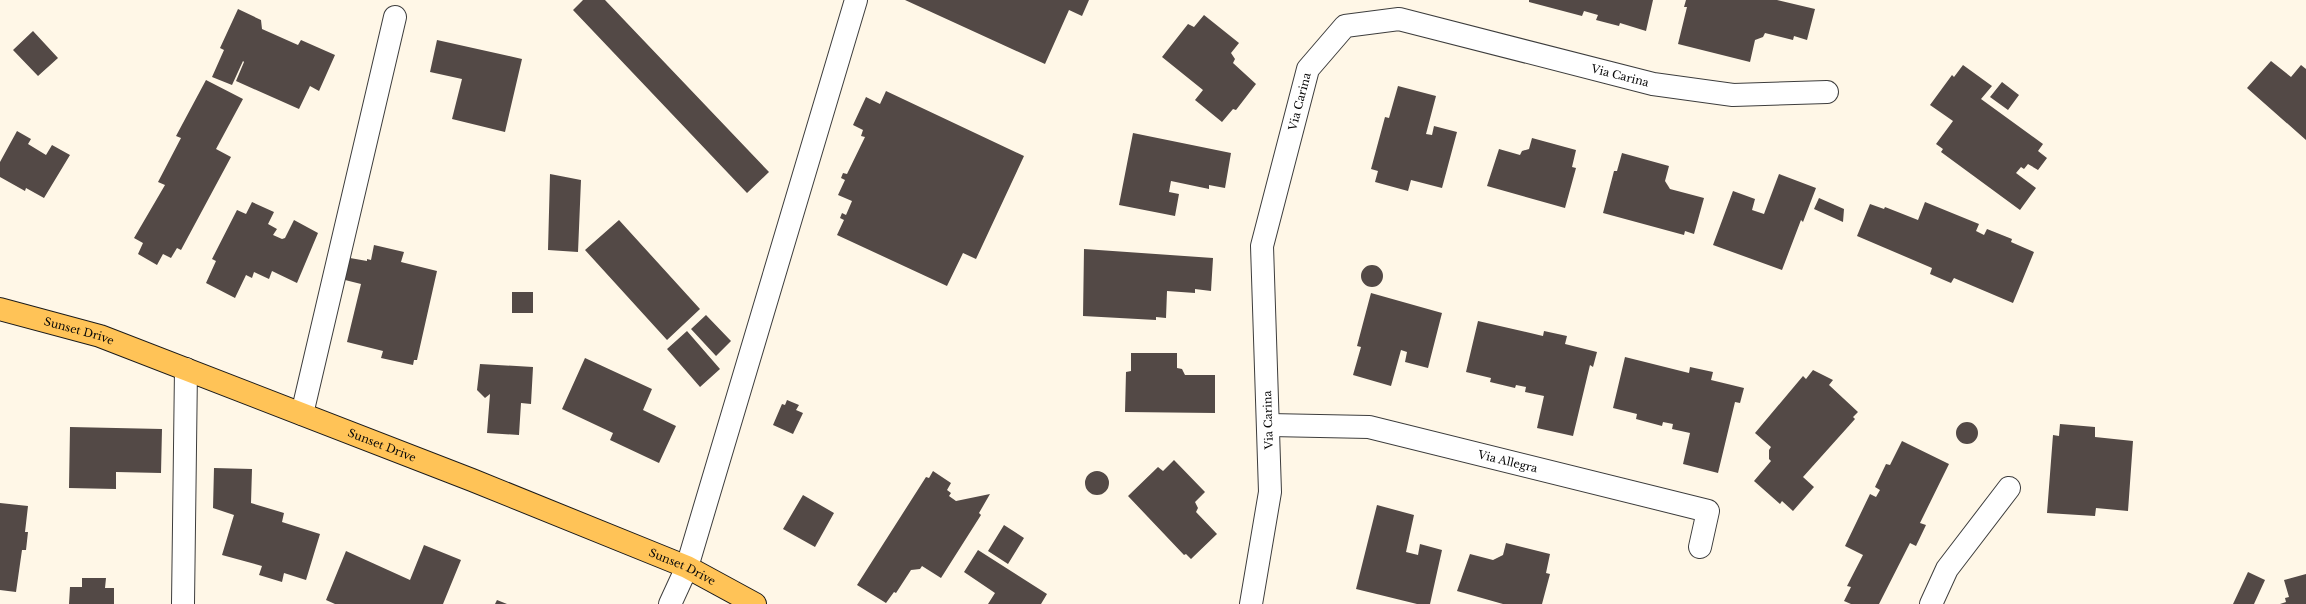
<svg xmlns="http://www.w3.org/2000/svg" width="2306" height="604" font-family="'Libre Baskerville',serif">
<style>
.building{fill:#534946}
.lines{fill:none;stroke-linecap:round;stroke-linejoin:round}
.minor-casing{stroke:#3d3d3d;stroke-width:24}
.major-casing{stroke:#1b1b1b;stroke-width:24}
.minor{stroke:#fff;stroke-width:22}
.major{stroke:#ffc357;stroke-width:22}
.labels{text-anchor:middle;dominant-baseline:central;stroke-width:4;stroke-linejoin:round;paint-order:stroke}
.street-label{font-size:11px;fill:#0a0a0a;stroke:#fff}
</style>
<rect width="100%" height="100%" fill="#fff7e7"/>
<path class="building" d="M583,0H605L769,172L747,193L573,10Z
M905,0H1089L1082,16L1069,10L1045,64Z
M1529,0H1653L1646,31L1620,23L1619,26L1596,20L1598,15L1584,11L1582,16L1529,2Z
M1686,0H1777L1815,9L1807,40L1794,36L1793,40L1765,33L1763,37L1755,40L1750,62L1678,44L1687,7H1684Z
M238,9L261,20L262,29L298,45L301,40L335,55L319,91L310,86L299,109L236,81L244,62L243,61L232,85L212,77L224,50L220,48Z
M1204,15L1239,43L1231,53L1235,59L1233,63L1256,84L1236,110L1233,109L1222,122L1195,100L1203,90L1162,57L1188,24L1194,27Z
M33,31L58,58L38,76L13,50Z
M437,40L522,59L505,132L452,119L462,79L430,72Z
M2271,61L2291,77L2301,65L2306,69V140L2247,88Z
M1963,65L1992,86L1981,99L2043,144L2038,151L2047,158L2038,170L2028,164L2024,169L2021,167L2016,173L2036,188L2020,210L1941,152L1943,149L1936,144L1953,121L1930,105L1952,75L1954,77Z
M206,80L243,99L216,149L231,157L181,250L177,248L171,258L163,254L157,265L138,254L143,243L134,238L165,185L158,182L181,138L176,136Z
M2002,82L2019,95L2008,110L1990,97Z
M1398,86L1436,96L1426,134L1432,135L1434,126L1457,132L1442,188L1411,180L1408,191L1375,182L1378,171L1371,169L1385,117L1389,118Z
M886,91L1024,156L976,259L963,253L947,286L837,235L844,220L840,218L842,213L846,215L852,201L838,195L845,180L841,178L843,173L847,174L865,137L861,136L863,130L853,125L866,97L880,104Z
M17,131L31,139L28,144L46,155L52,145L70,155L44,198L26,188L25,191L0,177V162Z
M1133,133L1231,153L1225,188L1209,185V189L1171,181L1169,192L1179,194L1175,216L1119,205Z
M1532,138L1576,150L1572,167L1576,168L1565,208L1487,186L1499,149L1520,155L1522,151L1529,149Z
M1622,153L1669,166L1665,181L1670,189L1704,198L1694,234L1685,231L1684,235L1603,213L1614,171H1617Z
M550,174L581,180L578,252L548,250Z
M1779,174L1816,188L1803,222L1801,220L1782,270L1713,245L1733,191L1755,199L1752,210L1764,214Z
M1819,198L1844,209L1843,222L1814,209Z
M252,202L274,212L268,224L277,229L273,235L282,239L285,238L294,220L318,233L297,283L272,271L269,279L254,272L252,278L246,275L235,298L206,283L216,261L212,259L237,210L246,214Z
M1925,202L1979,224L1976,231L1984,235L1987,229L2012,239L2011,242L2034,252L2013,303L1954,278L1951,283L1930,274L1932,268L1857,236L1870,204L1884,209L1885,207L1918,220Z
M619,220L700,309L667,340L585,250Z
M374,245L404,252L401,262L437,271L417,360H414L413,365L381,358L383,351L347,342L361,284L345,280L350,258L367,261V259L371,260Z
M1084,249L1213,258L1211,291L1195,289V293L1167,291L1166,318L1156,317V320L1083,316Z
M1361 276a11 11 0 1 1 22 0a11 11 0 1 1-22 0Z
M512,292H533V313H512Z
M1371,293L1442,313L1428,368L1405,362L1407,352L1401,350L1391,386L1353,375L1361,347L1357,346Z
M706,315L731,341L716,356L691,329Z
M1478,321L1543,336L1544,331L1567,336L1565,344L1597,352L1593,367L1590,365L1573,436L1537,428L1544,396L1525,392L1526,387L1516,385L1515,388L1490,382L1491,378L1466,372Z
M687,331L720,369L700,387L667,349Z
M1131,353H1177V368L1182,369L1185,375H1215V413L1125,412L1126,372L1131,371Z
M1625,357L1689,373L1690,367L1713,372L1711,380L1744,388L1740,403L1735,402L1718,473L1683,464L1690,433L1672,429L1673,424L1663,422L1662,426L1636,419L1637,414L1613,408Z
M585,358L652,389L643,410L676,426L659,463L610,440L613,433L562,409Z
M480,364L533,367L531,404L521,403L519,435L487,433L490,394L485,398L477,390Z
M1813,370L1833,380L1829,385L1858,412L1853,417L1855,419L1803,477L1814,487L1793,511L1782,501L1780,504L1754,481L1771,461L1769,459V450L1771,447L1755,433L1803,376L1806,379Z
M787,400L799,405L796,410L803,413L793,434L773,425L782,404L785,405Z
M1956 433a11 11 0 1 1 22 0a11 11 0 1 1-22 0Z
M2060,424L2095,427V437L2133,441L2128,511L2096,508L2095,516L2047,513L2053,435L2059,436Z
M70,427L162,429L161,473L116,472V489L69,488Z
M1902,441L1949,464L1920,523L1926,525L1916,546L1910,543L1879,604H1851L1844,601L1851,587L1847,586L1863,555L1845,546L1870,494L1876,497L1880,490L1875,487L1886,464L1890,465Z
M1174,460L1205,492L1195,502L1198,508L1196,512L1217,534L1191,559L1186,554L1184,555L1128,496L1158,467L1163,471Z
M214,468L252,469L251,503L284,513L282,522L320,534L306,580L284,573L282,582L259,575L262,566L222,555L234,515L213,508Z
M1085 483a12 12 0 1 1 24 0a12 12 0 1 1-24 0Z
M933,471L951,483L947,490L951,493L949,496L956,501L990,494L979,513L981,515L941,578L922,566L920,569L911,570L896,593L894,592L886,603L857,585L926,477L929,478Z
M803,495L834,513L815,547L783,529Z
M0,503L28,506L25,532H28L26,550H22L16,592L0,590Z
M1377,505L1414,515L1406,552L1418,555L1420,544L1442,550L1430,604H1417L1356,589Z
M1004,525L1024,538L1008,564L988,551Z
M1506,543L1550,554L1546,573L1550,574L1542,604H1503L1457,591L1470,554L1493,560L1503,555Z
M424,545L461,560L443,604H335L326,600L346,551L410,580Z
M978,550L1047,594L1041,604H988L995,593L964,572Z
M2248,572L2265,580L2254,604H2233Z
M2306,574V604H2280L2286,602L2285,598L2289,597L2284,580Z
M82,578H106L105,588H114V604H69L70,587H82Z
M497,600L507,604H495Z"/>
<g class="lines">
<defs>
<g id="minor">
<path d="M302,414L395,17"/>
<path id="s1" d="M1268,425L1369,427L1708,511L1700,547"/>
<path d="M183,604L186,369"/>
<path d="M670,604L687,567L856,0"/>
<path id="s2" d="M1251,604L1270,492L1262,246L1308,69L1345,26L1399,19L1653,84L1733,95L1827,92"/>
<path d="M1931,604L1947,569L2009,488"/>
</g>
<g id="major">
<path id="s3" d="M0,309L100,336L472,480L687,567L755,604"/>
</g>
</defs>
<use href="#minor" class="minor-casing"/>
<use href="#major" class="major-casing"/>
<use href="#minor" class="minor"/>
<use href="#major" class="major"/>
</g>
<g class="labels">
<g class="street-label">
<text stroke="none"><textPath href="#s2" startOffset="882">Via Carina</textPath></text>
<text stroke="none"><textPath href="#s2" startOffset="509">Via Carina</textPath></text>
<text stroke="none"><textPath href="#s3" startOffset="82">Sunset Drive</textPath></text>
<text transform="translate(1268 420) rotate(-92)">Via Carina</text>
<text stroke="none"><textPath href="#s3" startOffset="406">Sunset Drive</textPath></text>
<text stroke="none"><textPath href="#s1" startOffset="244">Via Allegra</textPath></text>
<text stroke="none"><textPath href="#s3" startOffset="730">Sunset Drive</textPath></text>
</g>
</g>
</svg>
